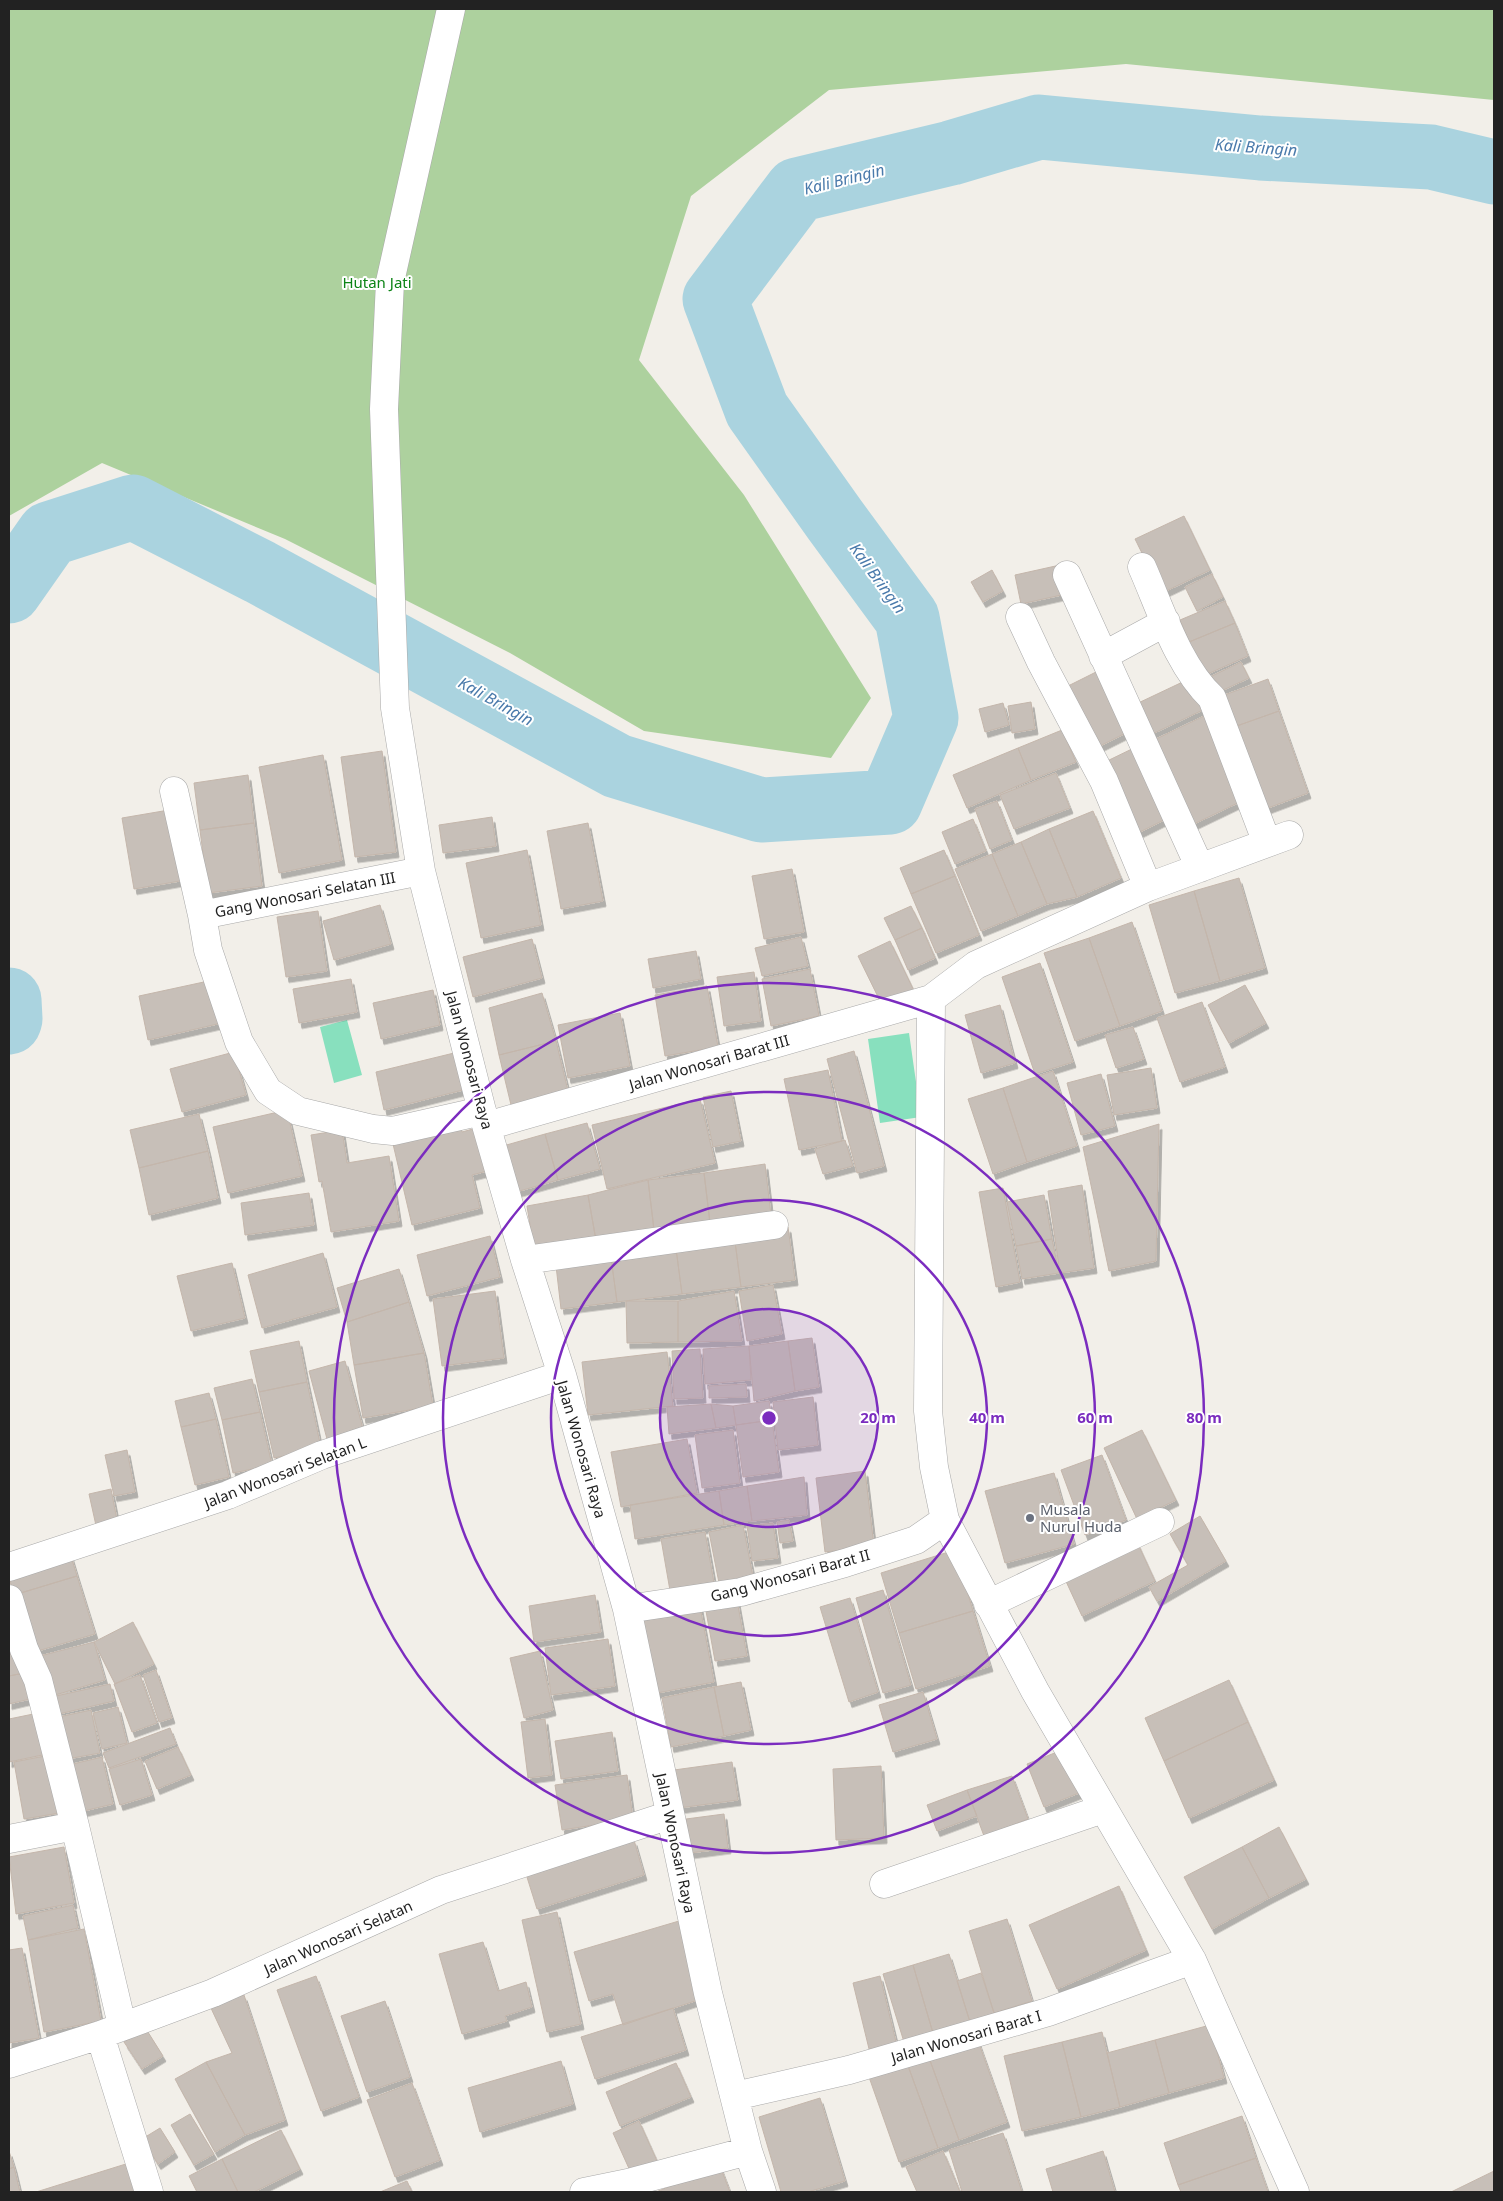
<svg xmlns="http://www.w3.org/2000/svg" width="1503" height="2201" font-family="'Noto Sans',sans-serif">
<style>
.forest{fill:#add19e}
.pitch{fill:#88e0be}
.lines{fill:none;stroke-linecap:round;stroke-linejoin:round}
.river{stroke:#aad3df;stroke-width:65}
.building{fill:#c7bfb8;stroke:#c4b6ab;filter:url(#shadow)}
.minor-casing{stroke:#a9a9a9;stroke-width:29}
.minor{stroke:#fff;stroke-width:28}
.ring{fill:none;stroke:#7b2cbf;stroke-width:2.5}
.worship-dot{fill:#6b7280;stroke:#fff;stroke-width:2}
.labels{text-anchor:middle;dominant-baseline:central;stroke-width:4;stroke-linejoin:round;paint-order:stroke}
.park-label{font-size:15px;fill:#0c8416;stroke:#fff}
.street-label{font-size:15px;fill:#222;stroke:#fff}
.worship-label{font-size:15px;fill:#5b616d;stroke:#fff;text-anchor:start}
.water-label{font-size:16px;font-style:italic;fill:#4a7aab;stroke:#fff}
.centre{fill:#7b2cbf;stroke:#fff;stroke-width:2.5}
.ring-label{font-size:15px;text-anchor:middle;font-weight:bold;fill:#7b2cbf;stroke:#fff;stroke-width:4;stroke-linejoin:round;paint-order:stroke}
</style>
<defs>
<filter id="shadow"><feDropShadow dx="3" dy="5.5" stdDeviation="0" flood-color="#0004"/></filter>
</defs>
<rect width="100%" height="100%" fill="#f2efe9"/>
<path class="forest" d="M9,9H1494V100L1126,64L829,90L691,196L639,360L744,495L871,698L831,758L644,731L510,653L285,539L102,463L9,516Z"/>
<path class="pitch" d="M347,1020L362,1075L334,1083L320,1027Z
M909,1033L921,1117L880,1123L868,1039Z"/>
<g class="lines">
<path class="river" d="M9,591L49,534L133,507L260,572L617,766L761,810L890,802L926,718L907,618L835,520L757,410L715,299L797,190L951,153L1039,127L1260,148L1431,157L1494,172
M9,1000L10,1019L9,1022"/>
</g>
<path class="building" d="M1184,516L1210,570L1162,593L1135,539Z
M1060,565L1066,594L1021,604L1015,575Z
M992,570L1003,591L983,602L971,582Z
M1212,574L1223,597L1197,611L1185,587Z
M1225,601L1235,623L1189,642L1180,620Z
M1235,623L1248,656L1203,676L1189,642Z
M1241,662L1249,678L1217,693L1210,677Z
M1100,670L1130,731L1096,748L1066,687Z
M1191,678L1205,709L1148,736L1134,705Z
M1268,679L1279,711L1231,728L1219,697Z
M1031,702L1035,729L1012,733L1008,706Z
M1003,703L1009,725L985,732L979,709Z
M1279,711L1308,793L1260,811L1231,728Z
M1204,716L1244,800L1194,824L1154,740Z
M1062,730L1076,762L1031,780L1018,748Z
M1138,746L1172,816L1138,833L1103,763Z
M1018,748L1031,780L967,808L953,775Z
M382,751L396,852L355,857L341,757Z
M323,755L342,860L279,873L259,767Z
M1056,773L1070,808L1014,829L1000,795Z
M248,775L254,823L200,830L194,783Z
M997,801L1012,840L990,849L975,809Z
M169,810L180,881L134,889L122,818Z
M1093,811L1121,878L1077,897L1049,829Z
M492,817L496,846L443,853L439,825Z
M973,819L986,851L955,864L942,832Z
M254,823L262,886L208,893L200,830Z
M588,823L603,901L561,909L547,831Z
M1049,829L1077,897L1047,904L1021,842Z
M1021,842L1047,904L1018,916L992,854Z
M527,850L541,925L481,938L466,863Z
M944,850L955,876L911,894L900,868Z
M992,854L1018,916L981,931L955,869Z
M792,869L804,932L764,939L752,876Z
M955,876L979,935L936,953L911,894Z
M1239,878L1265,968L1220,981L1194,891Z
M1194,891L1220,981L1175,993L1149,905Z
M380,905L391,944L334,960L323,921Z
M911,906L922,928L895,940L884,918Z
M318,911L327,971L286,977L277,917Z
M1132,922L1162,1011L1120,1026L1089,938Z
M922,928L935,958L908,970L895,940Z
M801,937L808,966L762,976L755,948Z
M1089,938L1120,1026L1075,1041L1044,953Z
M532,939L542,978L473,997L463,957Z
M890,941L915,993L884,1009L858,956Z
M696,951L701,979L653,988L648,959Z
M1040,963L1073,1062L1035,1074L1002,977Z
M810,969L819,1016L771,1026L762,979Z
M754,972L761,1021L724,1026L717,977Z
M351,979L357,1012L299,1023L293,989Z
M213,980L222,1023L148,1040L139,996Z
M1245,985L1266,1023L1229,1043L1208,1005Z
M707,986L718,1047L665,1056L655,995Z
M433,990L440,1025L381,1039L373,1003Z
M542,993L556,1041L499,1055L489,1008Z
M1202,1002L1225,1067L1180,1082L1157,1018Z
M1000,1005L1015,1063L981,1073L965,1015Z
M620,1013L630,1066L568,1078L558,1025Z
M1133,1027L1144,1059L1116,1068L1105,1035Z
M556,1041L569,1095L512,1109L499,1055Z
M854,1051L884,1166L857,1173L827,1059Z
M234,1052L246,1095L182,1112L170,1069Z
M454,1053L463,1090L384,1110L376,1072Z
M1151,1068L1157,1108L1114,1115L1107,1075Z
M828,1070L842,1141L799,1150L784,1079Z
M1053,1071L1077,1146L1027,1162L1003,1088Z
M1101,1074L1115,1126L1081,1135L1067,1083Z
M1003,1088L1027,1162L993,1174L968,1099Z
M731,1091L741,1141L713,1147L703,1097Z
M700,1099L715,1163L607,1189L592,1125Z
M287,1110L302,1176L228,1193L213,1127Z
M199,1114L208,1151L139,1168L130,1130Z
M587,1123L600,1169L558,1180L545,1134Z
M1159,1124L1156,1261L1109,1271L1083,1147Z
M480,1127L491,1170L472,1175L480,1208L412,1225L393,1144L461,1128L462,1132Z
M342,1130L347,1163L389,1156L399,1221L331,1232L322,1181L319,1182L311,1135Z
M545,1134L558,1180L516,1192L503,1146Z
M845,1140L853,1166L823,1174L815,1149Z
M208,1151L218,1198L149,1215L139,1168Z
M765,1164L772,1224L711,1231L704,1173Z
M704,1173L711,1231L655,1238L648,1180Z
M648,1180L655,1238L597,1246L588,1195Z
M1082,1185L1094,1268L1060,1273L1048,1191Z
M1003,1188L1020,1282L996,1287L979,1192Z
M309,1193L314,1225L245,1235L241,1203Z
M588,1195L597,1246L535,1256L527,1206Z
M1044,1195L1052,1239L1016,1246L1007,1202Z
M788,1227L795,1280L741,1287L734,1234Z
M734,1234L741,1287L682,1294L675,1241Z
M490,1236L500,1277L427,1296L417,1255Z
M1052,1239L1059,1273L1022,1279L1016,1246Z
M675,1241L682,1294L617,1302L610,1250Z
M610,1250L617,1302L561,1309L555,1257Z
M323,1253L337,1307L262,1328L248,1275Z
M232,1263L245,1318L191,1331L177,1276Z
M399,1269L409,1302L347,1322L337,1288Z
M773,1285L782,1334L747,1341L739,1291Z
M495,1291L504,1358L442,1366L433,1299Z
M734,1291L742,1341L678,1342V1301Z
M626,1301H678V1342L627,1343Z
M409,1302L424,1353L354,1365L347,1322Z
M812,1338L819,1387L795,1391L788,1341Z
M299,1341L307,1382L259,1392L250,1351Z
M788,1341L795,1391L754,1401L749,1346Z
M749,1346L751,1380L705,1384L703,1349Z
M700,1349L703,1398L674,1399L672,1351Z
M667,1352L673,1406L588,1415L582,1362Z
M424,1353L433,1406L363,1418L354,1365Z
M345,1361L363,1429L327,1439L309,1371Z
M252,1379L260,1412L222,1420L214,1388Z
M307,1382L321,1448L274,1458L259,1392Z
M746,1384L747,1397L709,1398V1386Z
M209,1393L216,1419L181,1427L175,1401Z
M813,1397L818,1445L778,1450L773,1402Z
M769,1401L772,1420L736,1425L733,1406Z
M711,1404L716,1428L669,1434L667,1407Z
M711,1404L733,1406L736,1425L716,1428Z
M260,1412L272,1465L233,1473L222,1420Z
M216,1419L229,1477L195,1485L181,1427Z
M772,1420L779,1472L743,1477L736,1425Z
M733,1430L740,1483L702,1488L695,1435Z
M1142,1430L1176,1500L1137,1519L1104,1448Z
M687,1439L697,1493L621,1507L611,1452Z
M127,1450L135,1492L114,1496L105,1455Z
M1102,1455L1126,1520L1085,1535L1061,1470Z
M865,1471L874,1546L825,1552L816,1478Z
M1054,1473L1074,1544L1005,1563L985,1491Z
M804,1477L807,1515L752,1521L747,1486Z
M747,1486L752,1521L724,1525L719,1491Z
M111,1489L118,1525L97,1530L89,1494Z
M719,1491L724,1525L635,1539L630,1505Z
M1200,1516L1226,1561L1157,1601L1149,1587L1188,1565L1170,1534Z
M789,1520L793,1541L780,1543L777,1522Z
M773,1523L778,1558L752,1561L747,1526Z
M743,1525L755,1587L721,1593L709,1532Z
M705,1532L716,1594L672,1602L661,1539Z
M1137,1542L1155,1581L1082,1616L1064,1577Z
M955,1550L973,1611L899,1633L881,1573Z
M70,1553L77,1576L14,1595L9,1578Z
M77,1576L95,1634L31,1653L14,1595Z
M883,1590L911,1685L883,1693L856,1598Z
M736,1594L747,1656L715,1661L704,1600Z
M595,1595L601,1632L534,1642L529,1606Z
M850,1598L878,1692L849,1702L820,1607Z
M699,1601L714,1682L652,1694L637,1612Z
M973,1611L990,1666L916,1689L899,1633Z
M133,1622L154,1664L115,1684L94,1642Z
M9,1639L24,1673L9,1676Z
M608,1639L615,1686L551,1695L545,1648Z
M94,1642L105,1680L52,1696L40,1656Z
M540,1651L553,1710L524,1718L510,1658Z
M156,1670L172,1718L159,1722L143,1675Z
M24,1673L30,1699L9,1704V1676Z
M140,1675L157,1723L132,1732L114,1684Z
M1229,1680L1248,1722L1164,1761L1145,1718Z
M741,1682L751,1730L724,1736L714,1687Z
M110,1684L114,1701L59,1714L56,1696Z
M714,1687L724,1736L671,1747L662,1698Z
M923,1692L937,1739L893,1752L879,1705Z
M118,1707L127,1743L102,1749L93,1713Z
M91,1710L100,1753L62,1760L54,1718Z
M43,1712L52,1753L9,1762V1719Z
M545,1719L552,1775L528,1778L521,1722Z
M1248,1722L1274,1780L1189,1818L1164,1761Z
M170,1728L176,1744L109,1768L103,1753Z
M612,1732L618,1771L561,1779L555,1741Z
M178,1747L191,1775L157,1789L145,1761Z
M1062,1750L1079,1793L1044,1807L1027,1764Z
M50,1755L60,1813L24,1819L14,1762Z
M102,1757L113,1804L84,1811L73,1764Z
M141,1759L152,1795L120,1805L109,1769Z
M732,1762L738,1800L679,1808L674,1770Z
M881,1766L884,1838L836,1840L833,1769Z
M627,1775L633,1819L562,1830L555,1785Z
M1012,1776L1028,1819L984,1836L967,1790Z
M967,1790L977,1816L937,1831L927,1805Z
M724,1814L728,1848L690,1853L686,1819Z
M1279,1827L1306,1879L1269,1898L1242,1847Z
M634,1840L644,1875L537,1909L526,1874Z
M64,1847L74,1903L16,1914L9,1857Z
M1242,1847L1269,1898L1212,1929L1184,1877Z
M1119,1886L1146,1950L1057,1989L1029,1925Z
M73,1905L78,1928L28,1940L23,1916Z
M557,1912L581,2024L547,2032L522,1920Z
M1007,1919L1032,2001L994,2013L969,1931Z
M679,1921L704,1998L623,2025L613,1994L589,2001L574,1952Z
M84,1929L101,2021L44,2032L28,1940Z
M483,1942L498,1991L526,1982L532,2007L505,2016L507,2021L462,2034L439,1954Z
M22,1948L39,2038L9,2043V1950Z
M949,1954L970,2022L933,2033L913,1965Z
M913,1965L933,2033L904,2042L883,1974Z
M981,1973L994,2013L970,2022L957,1981Z
M316,1976L359,2097L321,2111L277,1990Z
M880,1976L897,2046L870,2053L853,1983Z
M244,1995L285,2120L245,2135L206,2062L232,2053L210,2006Z
M385,2001L410,2077L367,2092L341,2016Z
M673,2008L686,2050L595,2079L581,2037Z
M1210,2025L1224,2078L1169,2093L1155,2040Z
M146,2029L163,2056L142,2069L124,2042Z
M1102,2032L1120,2107L1081,2117L1062,2042Z
M977,2038L1007,2122L959,2140L928,2055Z
M1155,2040L1169,2093L1120,2107L1107,2053Z
M1062,2042L1081,2117L1022,2131L1004,2056Z
M928,2055L959,2140L938,2148L907,2063Z
M561,2061L573,2104L480,2132L468,2088Z
M206,2062L245,2135L215,2152L175,2079Z
M676,2063L691,2097L620,2126L606,2092Z
M907,2063L938,2148L899,2162L869,2077Z
M412,2083L440,2160L395,2177L367,2100Z
M820,2098L845,2181L808,2192H781L759,2117Z
M190,2114L214,2154L194,2165L171,2125Z
M1242,2116L1256,2158L1178,2185L1164,2143Z
M639,2121L657,2161L631,2173L613,2133Z
M160,2128L175,2152L158,2164L142,2139Z
M281,2130L300,2169L254,2192H238L222,2159Z
M1003,2133L1022,2192H962L949,2150Z
M9,2151L14,2167L9,2169Z
M943,2151L960,2192H917L906,2167Z
M1103,2151L1115,2192H1053L1046,2169Z
M1256,2158L1268,2192H1181L1178,2185Z
M222,2159L238,2192H197L189,2176Z
M129,2163L138,2192H36Z
M720,2166L730,2192H656Z
M14,2167L20,2192H9V2169Z
M1494,2171V2192H1451Z
M407,2181L412,2192H380Z"/>
<g class="lines">
<defs>
<path id="minor" d="M451,9L390,282L384,409L395,708L421,871L482,1111L525,1260L562,1375L627,1609L708,1993L748,2151L762,2192
M1142,567C1161,610 1178,666 1212,698L1267,843
M1067,575L1200,868
M1020,617L1041,662L1104,781L1148,887
M1103,656L1166,622
M174,791L202,915
M1289,835L1148,887L976,965L931,999L928,1411L934,1467L945,1520L1035,1691L1192,1960L1295,2192
M421,871L202,915L208,950L239,1042L268,1091L298,1111L373,1129L393,1131L482,1111
M487,1126L931,999
M525,1260L774,1225
M9,1567L228,1495L322,1455L562,1375
M9,1599L24,1649L38,1680L75,1826L122,2025
M988,1604L1160,1522
M627,1609L741,1592L845,1563L916,1540L945,1520
M9,1839L75,1826
M884,1884L1103,1809
M100,2035L149,2192
M9,2064L100,2035L213,1993L441,1890L670,1815
M735,2096L849,2070L1048,2012L1192,1960
M584,2192L628,2183L748,2151"/>
</defs>
<use href="#minor" class="minor-casing"/>
<use href="#minor" class="minor"/>
</g>
<circle cx="769" cy="1418" r="109" fill="#7b2cbf" fill-opacity=".12"/>
<g class="ring">
<circle cx="769" cy="1418" r="109"/>
<circle cx="769" cy="1418" r="218"/>
<circle cx="769" cy="1418" r="326"/>
<circle cx="769" cy="1418" r="435"/>
</g>
<circle class="worship-dot" cx="1030" cy="1518" r="5"/>
<g class="labels">
<g class="park-label">
<text x="377" y="282">Hutan Jati</text>
</g>
<g class="street-label">
<text transform="translate(305 894) rotate(-11)">Gang Wonosari Selatan III</text>
<text transform="translate(470 1060) rotate(75)">Jalan Wonosari Raya</text>
<text transform="translate(709 1062) rotate(-16)">Jalan Wonosari Barat III</text>
<text transform="translate(582 1449) rotate(74)">Jalan Wonosari Raya</text>
<text transform="translate(285 1472) rotate(-21)">Jalan Wonosari Selatan L</text>
<text transform="translate(790 1575) rotate(-15)">Gang Wonosari Barat II</text>
<text transform="translate(676 1843) rotate(78)">Jalan Wonosari Raya</text>
<text transform="translate(338 1937) rotate(-24)">Jalan Wonosari Selatan</text>
<text transform="translate(966 2036) rotate(-16)">Jalan Wonosari Barat I</text>
</g>
<g class="worship-label">
<text x="1040" y="1509">Musala<tspan x="1040" dy="17">Nurul Huda</tspan></text>
</g>
<g class="water-label">
<text transform="translate(1256 147) rotate(4)">Kali Bringin</text>
<text transform="translate(844 179) rotate(-14)">Kali Bringin</text>
<text transform="translate(878 578) rotate(54)">Kali Bringin</text>
<text transform="translate(496 701) rotate(29)">Kali Bringin</text>
</g>
</g>
<circle cx="769" cy="1418" r="8" class="centre"/>
<g class="ring-label">
<text x="878" y="1423">20 m</text>
<text x="987" y="1423">40 m</text>
<text x="1095" y="1423">60 m</text>
<text x="1204" y="1423">80 m</text>
</g>
<rect width="1503" height="2201" fill="none" stroke="#222222" stroke-width="20"/>
</svg>
